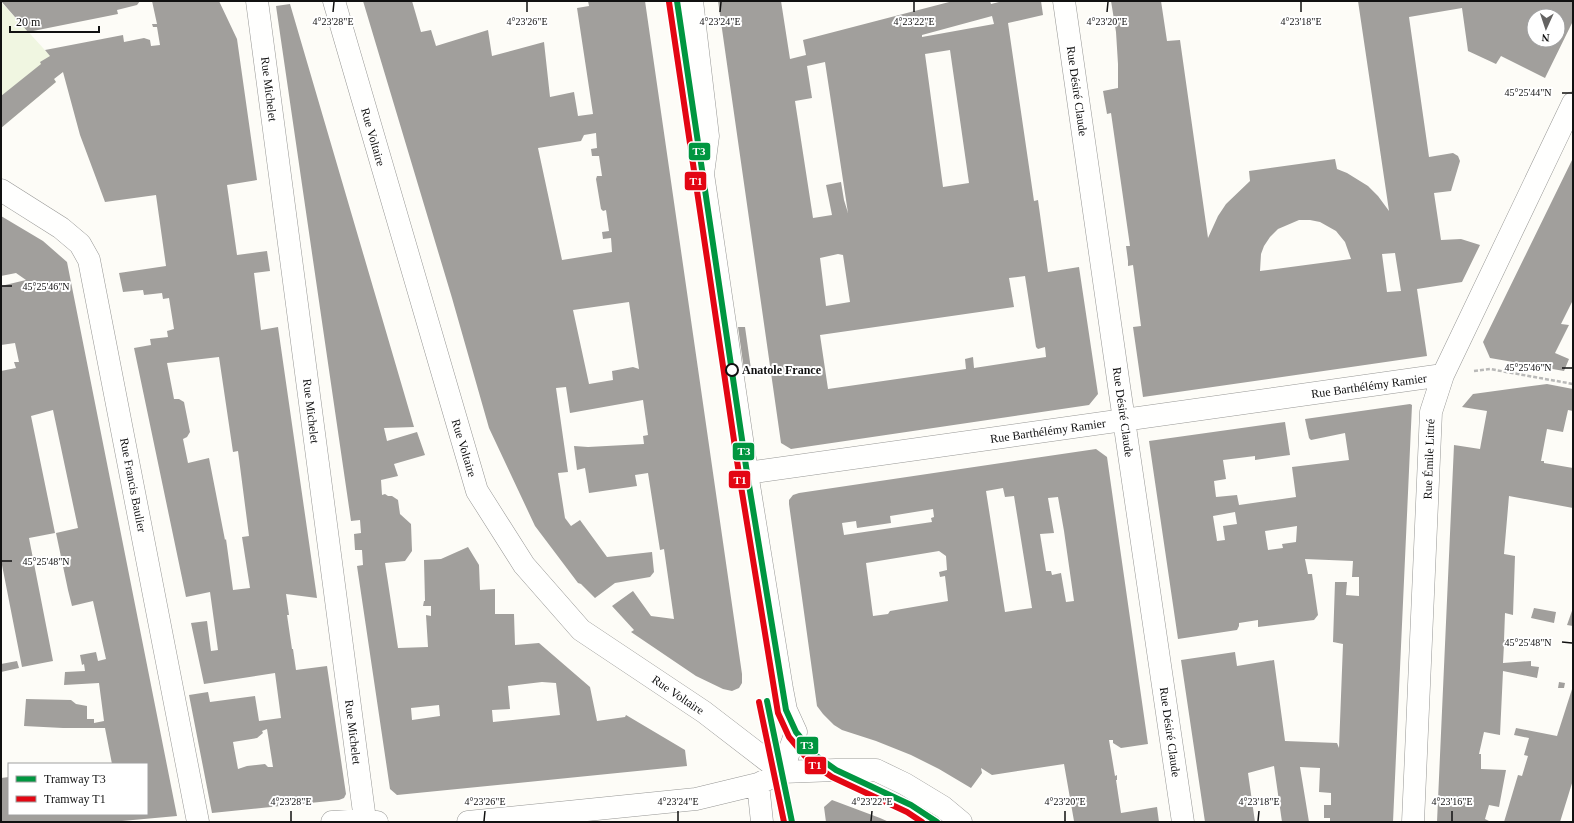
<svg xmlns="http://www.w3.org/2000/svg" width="1574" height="823" font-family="'Times New Roman',serif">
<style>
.pitch{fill:#f0f6e1}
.building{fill:#a19f9c;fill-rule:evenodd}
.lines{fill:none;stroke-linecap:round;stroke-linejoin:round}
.street-casing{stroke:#979795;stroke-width:23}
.path{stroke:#b9b9b8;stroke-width:2.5;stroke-dasharray:4 2;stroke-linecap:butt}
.street{stroke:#fffffe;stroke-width:22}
.tram-1-casing{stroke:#fff;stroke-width:9}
.tram-2-casing{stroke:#fff;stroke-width:9}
.tram-1{stroke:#009640;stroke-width:6}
.tram-2{stroke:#e30613;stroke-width:6}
.ticks{fill:none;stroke:#111;stroke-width:1.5}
.stop-dot{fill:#fff;stroke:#111;stroke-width:2}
.labels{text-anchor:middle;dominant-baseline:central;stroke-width:4;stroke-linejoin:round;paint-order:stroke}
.street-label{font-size:12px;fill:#111;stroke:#fff}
.stop-label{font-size:12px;font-weight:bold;fill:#111;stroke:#fff;text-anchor:start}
.ticks-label{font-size:10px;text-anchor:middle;fill:#111;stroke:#fff;stroke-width:4;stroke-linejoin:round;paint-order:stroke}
.line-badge{stroke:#fff;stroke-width:1.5}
.badge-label{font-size:11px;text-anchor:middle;font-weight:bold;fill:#fff}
</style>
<rect width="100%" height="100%" fill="#fdfcf7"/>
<path class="pitch" d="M1,2L64,71L54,78L56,82L1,128Z"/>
<path class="building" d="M1,1H140L137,5L117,10L118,14L28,32Z
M152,1H219L237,39L257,180L227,185L237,255L267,251L270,271L254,273L261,330L278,327L317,598L286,594L289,615H287L292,649H293L296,670L327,666L346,794L344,798L339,800L212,813L189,695L208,692L210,702L255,696L259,721L281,718L275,673L204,684L191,623L207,621L211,651L218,650L210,592L186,597L134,348L151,345L150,339L168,337L167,331L174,329L169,298L163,299L162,293L144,295L143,290L123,292L119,273L166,266L156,195L105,202L80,135L63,72L54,79L56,82L1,128V96L41,64L40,62L50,56L45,50L123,35L124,42L144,38L150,40L151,46L160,45L157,27H153L152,24H157ZM219,357L233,452L238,451L249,536L242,537L250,588L233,590L226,539L225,540L209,458L188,463L183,439L187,437L190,432L184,402L179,399H174L167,363ZM267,729L273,767H268L265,764L247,766L238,769L233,742L257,738L263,733L262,731Z
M363,1H412L421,32L431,30L436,46L488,30L492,56L544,42L550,97L574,92L578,116L593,114L577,8L589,6L588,1H645L742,674V683L739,688L732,691L723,689L696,676L631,632L634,630L612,606L633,591L651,616L674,619L664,549L660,550L648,473L635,475L637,486L589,493L585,468L577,470L574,446L588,447L644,444L643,436L648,435L643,400L570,413L566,387L556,388L568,472L558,473L565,518L571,526L580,520L607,557L652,552L654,572L650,577L615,583L595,598L581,584L578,583L535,526L489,428L452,298ZM596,133L597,148L591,149L592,156H599L602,176H597L596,179L601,209L603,211L606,210L609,231L602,232L603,239L611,238L612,252L562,260L538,148L581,141L584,135ZM629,302L639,369L633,367L612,371L613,380L589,384L573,310Z
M718,1H781L790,59L806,55L803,40L953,1H990L991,4L1003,1H1041L1043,15L1008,23L1034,201L1038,200L1048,272L1079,267L1098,394L1089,405L791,449L781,443ZM992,16L994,24L922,37V35ZM950,50L969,183L943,187L925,54ZM825,62L848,213L844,200L841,182L826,185L832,215L813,218L795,101L812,98L807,66ZM838,254L843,255L850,302L826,306L820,258ZM1025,276L1036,347L1038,349L1045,347L1046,357L974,368L973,357L965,359L966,369L828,389L820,335L1014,307L1009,278Z
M1111,1H1161L1167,41L1180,40L1208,238L1218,216L1226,204L1250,181L1249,171L1335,159L1337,169L1347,173L1368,186L1378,196L1389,211L1358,1H1573V21L1545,78L1501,56L1496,64L1468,51L1462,8L1409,17L1429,157L1453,153L1458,156L1460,161L1451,191L1434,193L1441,240L1461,239L1480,245L1462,282L1417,289L1427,356L1143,397L1133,327L1141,326L1133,265L1128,266V261L1126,246H1130L1111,113L1107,114L1103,91L1118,88V64L1116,32ZM1534,16H1558V40H1534ZM1299,220H1310L1320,222L1336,231L1345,242L1351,259L1260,271L1261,254L1264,246L1270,237L1278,229ZM1395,253L1401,291L1387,292L1382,254Z
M290,4L414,427L384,428L387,441L417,432L425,455L394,464L398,476L381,480L382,495L385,494L388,496H392L398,500L400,514L411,524L412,551L405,561L385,563L398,648L428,647L426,615L431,616V606H423L424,601H425L424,560L441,559L468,547L479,565L480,590L495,589V614H514L515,645L539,643L590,687L597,721L625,717L626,715L685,750L687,766L397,795L390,789L357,566L363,565L362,550H355L354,534L361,533L360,520L351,521L276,6ZM542,682L556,683L560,715L493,722L492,710L510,709L508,686ZM439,705L440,716L412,720L411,708Z
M1573,158V300L1561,324L1569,325L1555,353L1569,359L1564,371L1490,358L1483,342Z
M1,216L43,241L67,262L177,816L111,822H1V778L9,777V814H147V764H112L105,728H63L24,726L26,699L71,700L76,704L87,706V719H94V723L104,721L99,683L64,685L65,672L85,671L84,664L82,665L80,655L96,652L98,661L106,659L93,601L72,606L68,590L56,533L78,528L53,410L31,416L55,533L29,538L53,661L22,667L2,565H1V371L16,368L14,362H19L15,343L1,345V286L26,280L16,273L1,276Z
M738,327H745L751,369L744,370Z
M1547,384L1573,389V411L1568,410L1563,432L1547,429L1541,461H1544V463L1573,468V508L1509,496L1504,554L1515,556L1513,615L1505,613L1504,640H1507L1506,644H1504L1503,663L1531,661V666L1539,667L1537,678L1503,671L1500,735L1484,732L1479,754H1481V769L1506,770L1499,807L1489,805L1485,819L1489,821V822H1437L1454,445L1480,449L1487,411L1462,407L1473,394Z
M1410,404L1412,405L1393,822H1330V818H1324V805H1331V793L1319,792L1320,768L1300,767L1309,822H1282L1274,766L1248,773L1255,822H1205L1181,660L1235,652L1237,666L1274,660L1285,741L1337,743L1339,748L1343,644L1333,642L1335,582H1347L1346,595L1359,596V577H1352L1353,561L1305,559L1308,574H1312L1318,615L1314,620L1258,627V620L1239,623V626L1237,630L1178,639L1149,441L1285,422L1290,455L1255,460V456L1223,460L1226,479L1214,481L1216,497L1237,495L1239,505L1296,497L1292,467L1349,460L1345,433L1311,440L1309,438L1305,419ZM1235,512L1237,524L1223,526L1225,540L1217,541L1213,516ZM1297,526L1296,542L1282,544L1283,548L1268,550L1265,531Z
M1096,449L1107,457L1148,744L1121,748L1113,743V740H1109L1115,776L1117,775V780H1116L1121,813L1157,807L1159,822H1070L1074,821L1064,764L992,775L981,768L982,773L971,788L939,769L911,755L876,741L842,730L834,725L823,714L817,706L789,504V500L793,495L799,493ZM1003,488L1005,497L1014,496L1032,608L1005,612L986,491ZM1058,497L1064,531L1074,601L1066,602L1061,573L1052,575L1051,571H1046L1040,534L1054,533L1048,498ZM933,509L934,517L931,518L932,522L844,535L842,523L856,521L857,528L891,523L890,516ZM939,551L946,556L947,570L939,572L940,577L945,576L948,601L890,611L888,614L873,616L866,563Z
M1534,608L1556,612L1554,623L1531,618Z
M1573,608V626L1567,625Z
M17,661L19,668L1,672V664Z
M1559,682L1565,683L1564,688H1558Z
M1573,686V780L1560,822H1504L1518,775L1522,776L1528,756L1524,755L1529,738L1514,735L1516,728L1557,736Z
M832,800L880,818L889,822H826L824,807Z"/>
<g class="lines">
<defs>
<path id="street" d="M257,1L365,820
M334,1L477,491L524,565L581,630L704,712L782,772
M692,1L708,136L703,174L747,473L782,689L786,710L796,732L782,772
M1064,1L1119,386L1183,822
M1,190L61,228L80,244L89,260L198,822
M747,473L1443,375
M758,784L762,822
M332,822L365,820L377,822
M468,822L696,799L758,784L782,772L836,770H876L905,784L943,807L961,822
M1413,822L1431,412L1443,375L1573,103"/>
</defs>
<use href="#street" class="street-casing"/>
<path class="path" d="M1474,371L1490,369L1573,384"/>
<use href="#street" class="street"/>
<defs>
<path id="tram-1" d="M677,1L747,473L786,710L796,732L815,755L836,770L911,805L937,822
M767,701L792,822"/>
<path id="tram-2" d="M669,2L739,474L778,713L789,737L810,762L832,777L907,812L922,822
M759,702L784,822"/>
</defs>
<use href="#tram-1" class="tram-1-casing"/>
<use href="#tram-2" class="tram-2-casing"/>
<use href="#tram-1" class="tram-1"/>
<use href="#tram-2" class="tram-2"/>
</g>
<path class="ticks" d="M333,12L334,2M527,12V2M720,12L721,2M914,12V2M1107,12L1108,2M1301,12V2M1562,93H1572M2,286H12M1562,368H1572M2,561H12M1562,642L1572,643M291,821V811M484,821L485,811M678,821V811M871,821L872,811M1065,821V811M1258,821L1259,811M1452,821V811"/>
<circle class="stop-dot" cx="732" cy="370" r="6"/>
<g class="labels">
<g class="street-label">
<text transform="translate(269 89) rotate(83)">Rue Michelet</text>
<text transform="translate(1077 91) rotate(82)">Rue Désiré Claude</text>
<text transform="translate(373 137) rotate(74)">Rue Voltaire</text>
<text transform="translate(1369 386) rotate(-8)">Rue Barthélémy Ramier</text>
<text transform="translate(311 411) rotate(83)">Rue Michelet</text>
<text transform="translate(1123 412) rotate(82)">Rue Désiré Claude</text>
<text transform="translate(1048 431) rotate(-8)">Rue Barthélémy Ramier</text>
<text transform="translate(464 448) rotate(73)">Rue Voltaire</text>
<text transform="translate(1429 459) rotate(-88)">Rue Émile Littré</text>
<text transform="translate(133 485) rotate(79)">Rue Francis Baulier</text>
<text transform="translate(678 695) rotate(34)">Rue Voltaire</text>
<text transform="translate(353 732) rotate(83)">Rue Michelet</text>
<text transform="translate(1170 732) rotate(82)">Rue Désiré Claude</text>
</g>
<g class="stop-label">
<text x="742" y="370">Anatole France</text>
</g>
</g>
<g class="ticks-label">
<text x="333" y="25">4°23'28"E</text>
<text x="527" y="25">4°23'26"E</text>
<text x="720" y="25">4°23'24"E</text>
<text x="914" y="25">4°23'22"E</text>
<text x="1107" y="25">4°23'20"E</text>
<text x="1301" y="25">4°23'18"E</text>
<text x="1528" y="96">45°25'44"N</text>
<text x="46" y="290">45°25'46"N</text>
<text x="1528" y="371">45°25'46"N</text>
<text x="46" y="565">45°25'48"N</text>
<text x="1528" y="646">45°25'48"N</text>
<text x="291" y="805">4°23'28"E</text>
<text x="485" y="805">4°23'26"E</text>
<text x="678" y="805">4°23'24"E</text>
<text x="872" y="805">4°23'22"E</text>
<text x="1065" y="805">4°23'20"E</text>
<text x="1259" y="805">4°23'18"E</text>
<text x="1452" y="805">4°23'16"E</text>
</g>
<g class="line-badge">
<rect x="688" y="142" width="23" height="19" rx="4" fill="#009640"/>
<rect x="684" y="171" width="23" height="20" rx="4" fill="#e30613"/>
<rect x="732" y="442" width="23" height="19" rx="4" fill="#009640"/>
<rect x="728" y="470" width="23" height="19" rx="4" fill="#e30613"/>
<rect x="796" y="736" width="23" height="19" rx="4" fill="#009640"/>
<rect x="804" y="756" width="23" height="19" rx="4" fill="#e30613"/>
</g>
<g class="badge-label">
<text x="699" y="155">T3</text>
<text x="696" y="185">T1</text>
<text x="744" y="455">T3</text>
<text x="740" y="484">T1</text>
<text x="807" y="749">T3</text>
<text x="815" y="769">T1</text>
</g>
<rect width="1574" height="823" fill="none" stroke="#111111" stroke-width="4"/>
<rect x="8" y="763" width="140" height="52" fill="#ffffff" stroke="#a0a0a0"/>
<rect x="16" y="776" width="20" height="6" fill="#009640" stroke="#a0a0a0"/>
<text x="44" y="783" font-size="12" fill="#111111">Tramway T3</text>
<rect x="16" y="796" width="20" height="6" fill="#e30613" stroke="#a0a0a0"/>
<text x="44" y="803" font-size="12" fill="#111111">Tramway T1</text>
<g transform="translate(1546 28) rotate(183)"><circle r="19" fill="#ffffff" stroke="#a0a0a0"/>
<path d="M0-3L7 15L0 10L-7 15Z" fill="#646362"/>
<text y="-6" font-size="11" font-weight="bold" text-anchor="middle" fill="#111111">N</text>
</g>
<path d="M10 26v6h89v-6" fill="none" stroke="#111111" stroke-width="2"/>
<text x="16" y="26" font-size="12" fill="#111111" stroke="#ffffff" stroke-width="3" paint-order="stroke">20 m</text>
</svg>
